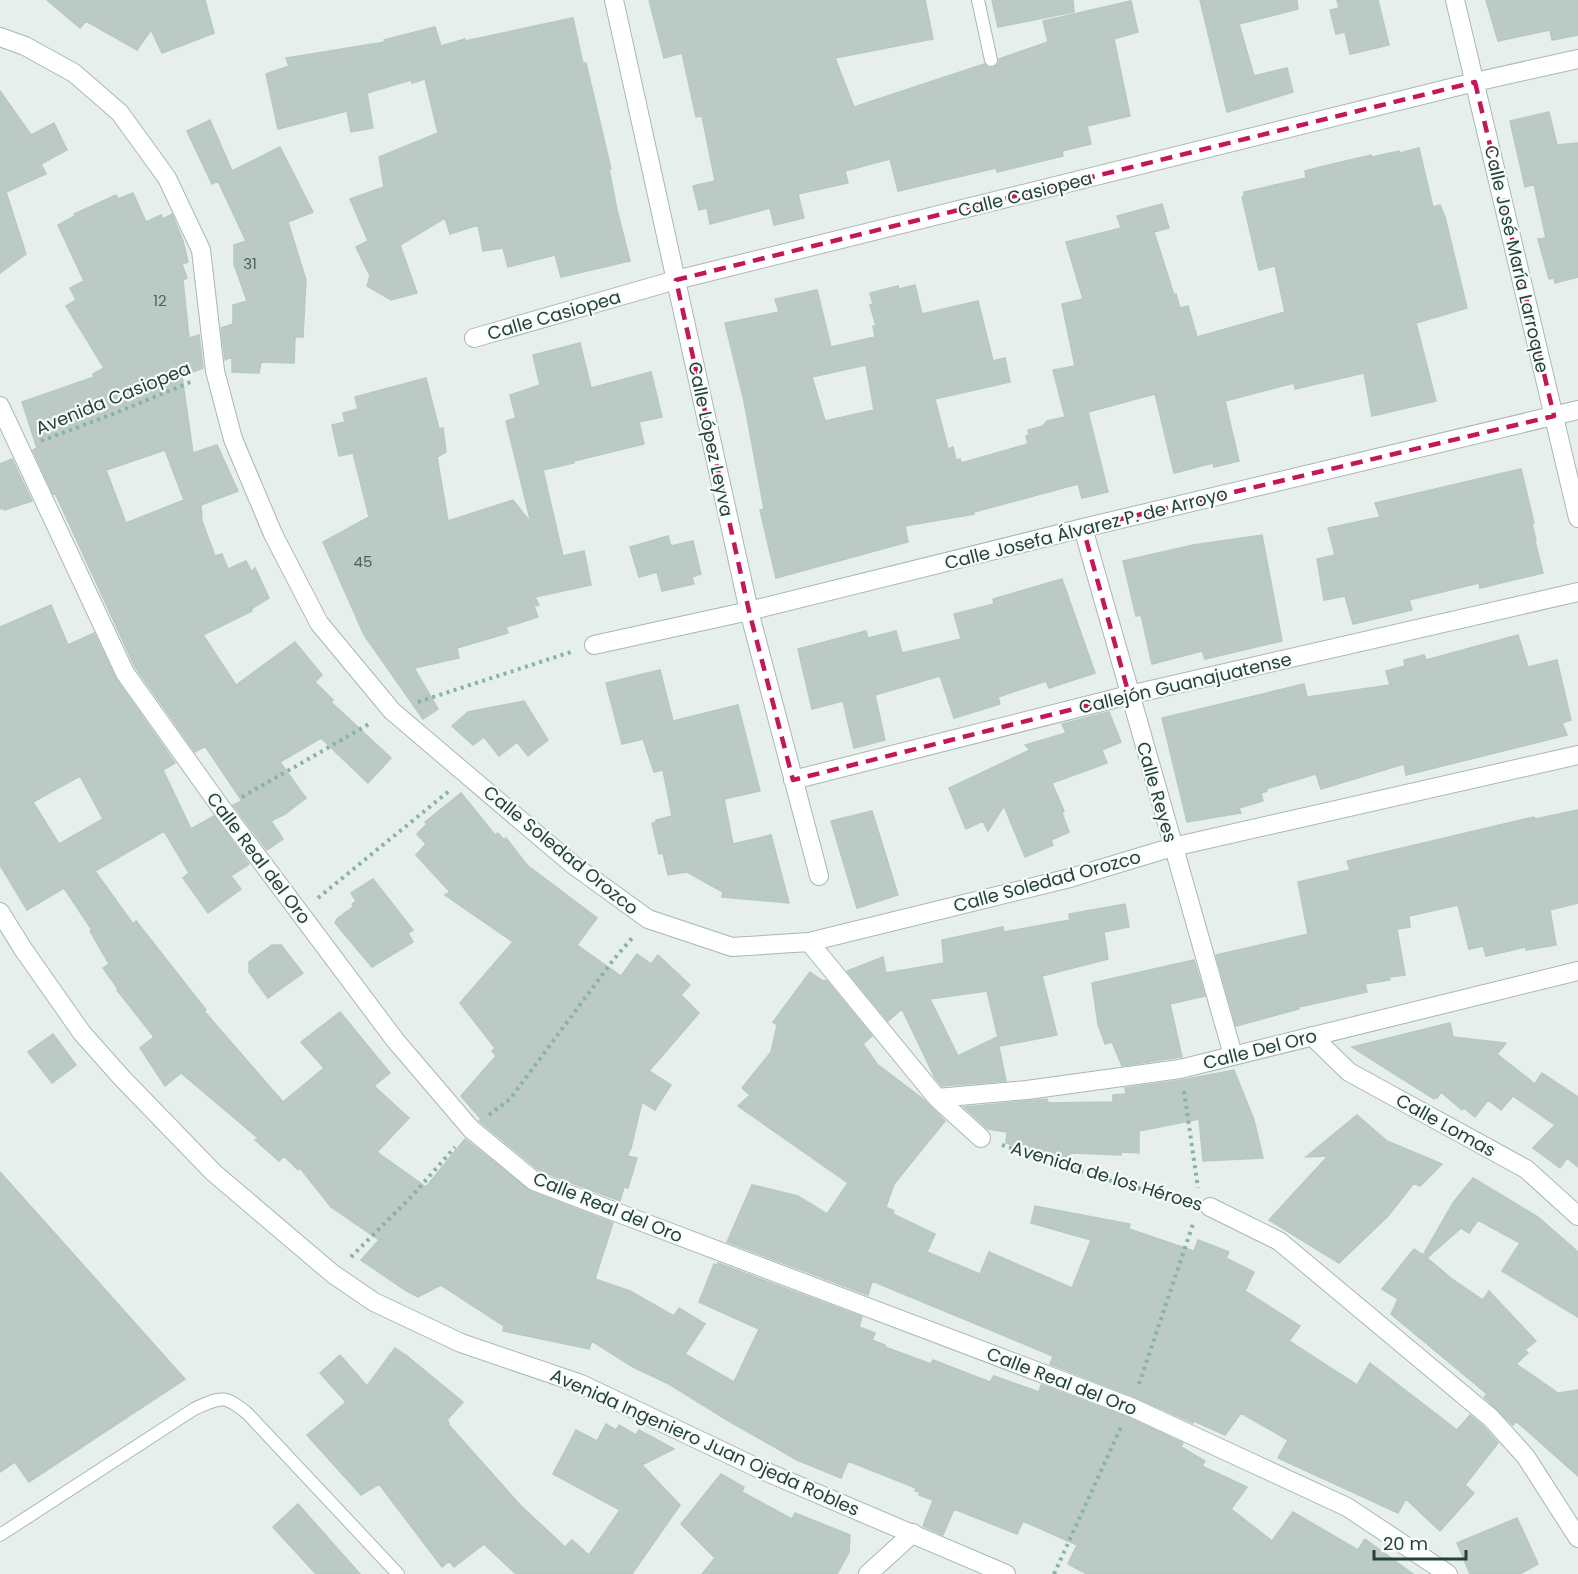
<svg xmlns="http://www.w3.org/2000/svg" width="1578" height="1574" font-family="Poppins,sans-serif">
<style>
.building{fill:#bbcac4;stroke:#b8c9c2;stroke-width:1.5;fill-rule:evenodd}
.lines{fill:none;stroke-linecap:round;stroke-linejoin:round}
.service-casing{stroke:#a8b8b2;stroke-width:14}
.minor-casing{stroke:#a8b8b2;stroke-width:20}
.secondary-casing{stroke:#a4bbb3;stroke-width:20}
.path{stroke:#86b3a5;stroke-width:4;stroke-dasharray:3 4.5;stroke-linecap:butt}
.service{stroke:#fff;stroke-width:12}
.minor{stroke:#fff;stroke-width:18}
.secondary{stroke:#fff;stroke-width:18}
.marked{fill:none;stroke:#c2185b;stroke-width:4.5;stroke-dasharray:12 8;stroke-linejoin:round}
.labels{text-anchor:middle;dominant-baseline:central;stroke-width:4.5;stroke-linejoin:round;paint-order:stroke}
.number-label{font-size:15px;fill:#4a645c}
.street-label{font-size:18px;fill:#24423a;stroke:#f7fbf9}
</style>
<rect width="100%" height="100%" fill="#e6efeb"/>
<path class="building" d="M47,0H205L214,33L162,53L151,30L137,50L86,21L80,28Z
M649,0H925L933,39L835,58L854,107L984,64L988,68H993L999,63V59L1048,42L1043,21L1131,1L1138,32L1114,39L1130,116L1087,126L1091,144L1062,151L1063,156L997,172L996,168L898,191L890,159L845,171L848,183L798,194L804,218L774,225L770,208L710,224L707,208L699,210L693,186L715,181L702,116L696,117L682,53L664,58Z
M992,0H1073L1074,12L998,27Z
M1200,0H1297L1298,9L1239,24L1254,76L1287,68L1293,92L1227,112Z
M1337,0H1378L1389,45L1350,54L1345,32L1336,34L1330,10L1339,8Z
M1486,0H1578V35L1552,40L1550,30L1498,41Z
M573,18L583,64L586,63L611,169H609L617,210L630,261L561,277L555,255L508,267L503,248L483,251L478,225L450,234L445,218L400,245L417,293L391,300L367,286L370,276L356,247L368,241L350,199L384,187L379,157L438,133L425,79L412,83L411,80L367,93L373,128L351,132L347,111L278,129L266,74L289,66L286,58L385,42L384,40L435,27L441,46L465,39V41Z
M0,91L31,135L54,123L67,150L41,164L46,174L6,192L26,254L0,273Z
M1549,112L1557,145L1578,143V277L1555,283L1554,278L1549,279L1538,239L1546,238L1534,184L1525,187L1510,121Z
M210,120L232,171L280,147L313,212L288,222L306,280L303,337H295L294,363L261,362L259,373L232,372V357L225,360L221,328L233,324V305L247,301L234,264V245L246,241L218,181L212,184L187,131Z
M1419,148L1433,207L1440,205L1445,217L1467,308L1416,323L1436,401L1372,416L1364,373L1295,389L1294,383L1225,401L1239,461L1214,467L1213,463L1174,473L1155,394L1088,412L1108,492L1082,498L1078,484L974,512V514L905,526L908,542L776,578L760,510L764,509L744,401L725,323L779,312L775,299L817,290L831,347L875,337L873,326H876L870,305L873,304L870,293L898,286L899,289L915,285L922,314L978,301L993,361L1005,358L1010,382L935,399L948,449L953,447L956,460L960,459L961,463L1028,444L1026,436L1029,435L1028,430L1043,426L1047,421L1065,417L1053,370L1075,366L1062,304L1083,299L1066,242L1121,228L1117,216L1162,204L1169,228L1154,232L1174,295L1176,294L1180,308L1188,306L1197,337L1285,312L1275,266L1259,270L1242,197L1244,196V192L1306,178L1305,171L1320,167L1371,155L1372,157L1399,151L1400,153ZM866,365L874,410L825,421L812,377Z
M133,193L146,222L161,215L163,219L172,214L183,241L188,262L182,264L187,278L183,280L189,338L199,335L203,368L182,376L193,453L217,445L238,491L201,505L202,521L215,556L222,554L228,569L246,561L252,572L255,568L269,598L251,609L252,611L203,635L236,685L295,642L322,675L315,682L333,700L331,702L391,758L368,783L321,738L280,762L306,798L285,814L271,821L283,839L267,850L233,805L242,801L205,746L195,752L135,667L55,493L53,494L33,450L37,448L22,402L94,377L93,374L104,368L66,306L76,300L70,288L84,281L58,225L75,216L74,214L116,195L118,199ZM165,450L184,500L126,523L106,470Z
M580,343L591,388L651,372L662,417L639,422L644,444L574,461V463L543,470L563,556L584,551L591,585L535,597L539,605L534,606L538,617L506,627L508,633L457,648L459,658L414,668L438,709L423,719L364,635L323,542L369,517L353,453L339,456L332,425L345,422L343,413L358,409L355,397L426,378L439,429L443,428L446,452L437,457L448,521L513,500L531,523L506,421L516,418L510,395L540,385L533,355Z
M12,459L32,501L4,510V508L0,509V464Z
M1521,469L1534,523L1532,524L1536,540L1535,541L1543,573L1480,588L1479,583L1409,600L1412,610L1353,624L1345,596L1324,600L1317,559L1335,555L1328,528L1380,517L1375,503Z
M1262,535L1282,641L1205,659L1202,651L1152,664L1141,615L1136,616L1123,561L1193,545Z
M668,536L671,546L693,541L701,574L692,577L694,584L662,591L657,572L639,577L630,547Z
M1062,579L1095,673L1049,688L1046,681L998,697L1000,704L954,718L940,676L875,695L885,740L854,748L843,701L812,709L798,649L866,631L868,638L896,631L902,653L961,639L954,614L994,604L993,599Z
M51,605L68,645L94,633L116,679L175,763L163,770L191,829L214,816L249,864L231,876L241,889L208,913L183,878L189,873L164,831L95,871L133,924L136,921L206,1010L204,1011L283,1102L324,1068L301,1042L340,1012L390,1073L374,1086L409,1118L377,1152L426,1187L465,1139L530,1191L613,1223L595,1279L630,1291L674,1316L679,1308L705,1324L685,1354L734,1382L759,1329L699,1302L714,1264L717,1265L718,1263L862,1317L859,1327L875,1333L872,1340L885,1345V1347L931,1364L933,1360L990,1382L994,1376L1039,1392L1041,1385L1127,1417L1183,1443L1181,1447L1205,1461L1202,1466L1247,1487L1231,1509L1272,1541L1293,1512L1358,1550L1365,1539L1413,1574H1087L1068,1564L1077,1545L1023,1521L1017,1534L954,1509L943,1535L923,1526L933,1500L919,1495L920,1492L915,1491L916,1488L848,1461L841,1478L797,1460L727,1420L669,1384L633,1367L592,1341L589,1349L503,1331L504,1326L441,1285L418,1297L405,1290L361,1260L379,1240L331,1207L300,1168L298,1170L284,1156L279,1161L255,1140L258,1138L181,1073L165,1086L140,1048L154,1037L117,990L118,989L103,968L109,964L90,931L92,930L64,888L27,910L0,865V627ZM80,776L103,819L59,844L33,802Z
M1518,635L1528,667L1557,660L1571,720L1562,723L1567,735L1406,775L1404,764L1321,789L1316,774L1266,789L1267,791L1261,793L1263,801L1239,808L1241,813L1187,822L1162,718L1304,684L1307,697L1390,685L1386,671L1405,666L1404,660L1424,655L1426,660Z
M660,670L673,721L738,705L760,791L724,799L733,844L771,835L789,903L722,897L723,892L687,872L668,875L663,853L659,854L652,823L656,822V820L672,816L663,770L654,772L643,739L622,744L606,683Z
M524,701L548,740L528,756L517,742L499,756L484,737L473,745L452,726L468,712Z
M1109,712L1121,742L1102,750L1107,763L1052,783L1064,811L1062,813L1069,832L1051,840L1053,845L1025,857L1004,806L988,831L983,821L966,829L949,788L1030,750L1025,745L1066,733L1062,724Z
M461,793L495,835L498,833L504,840L506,838L527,865L597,918L577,945L621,976L637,954L651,964L658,955L690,985L681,995L699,1013L649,1071L671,1085L655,1110L642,1102L631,1148L627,1156L637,1158L628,1188L624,1187L620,1201L540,1171L479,1121L481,1119L461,1096L496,1056L492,1051L495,1048L460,1003L513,942L445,895L450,892L416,855L426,844L417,834L427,824L425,822Z
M1578,810V903L1550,910L1556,945L1526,950V947L1486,956L1483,946L1469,949L1458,905L1409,916L1410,927L1397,929L1405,975L1389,977L1390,980L1365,984L1367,992L1299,1007V1009L1236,1026L1216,955L1308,934L1298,882L1350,870L1347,861L1534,817L1535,819Z
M872,811L898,895L857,908L831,821Z
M373,879L413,930L408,933L413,942L372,967L335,923L337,919L354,906L352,904L356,901L351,893Z
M1125,904L1129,927L1104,932L1108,959L1042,976L1057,1035L1000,1046L987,991L930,999L958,1056L997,1037L1006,1081L942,1086L935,1078L902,1009L888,1021L847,971L883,957L886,973L944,963L942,940L1003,927L1004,932L1070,920L1069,914Z
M272,945H281L303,973L268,998L249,972V962Z
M1194,960L1205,996L1170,1004L1182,1057L1122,1066L1112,1042L1105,1044L1098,1024L1092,983Z
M810,972L823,981L826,980L872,1036L863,1044L877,1064L923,1099L945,1121L894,1184L886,1207L894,1211L893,1214L935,1234L927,1252L980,1274L989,1252L1072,1288L1091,1240L1031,1223L1035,1206L1130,1224L1129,1229L1194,1251L1198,1240L1229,1252L1226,1258L1254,1272L1245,1291L1300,1326L1289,1341L1357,1385L1370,1363L1457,1430L1470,1415L1483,1426L1498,1443L1465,1485L1474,1493L1440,1531L1406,1499L1398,1513L1278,1458L1288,1440L1241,1413L1225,1435L1194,1421L1193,1423L1135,1397L1050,1364L1053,1356L872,1281L868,1295L727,1242L752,1185L798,1196L827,1214L848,1183L738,1106L750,1095L742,1088L771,1052L777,1025L773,1022Z
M1450,1023L1453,1037L1506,1043L1497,1054L1535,1084L1542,1073L1578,1097V1167L1567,1158L1560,1168L1533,1148L1555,1125L1513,1096L1501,1110L1488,1100L1475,1117L1464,1108L1462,1110L1441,1092L1437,1098L1435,1097L1434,1099L1352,1047Z
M53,1034L76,1065L52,1083L28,1052Z
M1234,1070L1254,1120L1263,1158L1203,1161L1199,1119L1139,1131V1153L1121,1152V1155L1072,1153L1060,1160L1006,1143L1007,1132L988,1129L964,1107L1047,1099L1048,1103L1113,1102V1095L1126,1094L1125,1088L1182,1080Z
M1357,1115L1387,1141L1442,1164L1420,1186L1414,1183L1388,1216L1339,1263L1269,1220L1328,1156L1306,1157Z
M0,1172L185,1379L29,1482L15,1462L0,1472Z
M1473,1178L1538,1217L1578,1252V1317L1502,1271L1520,1243L1478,1220L1469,1233L1461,1228L1427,1258L1452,1279L1483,1300L1489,1291L1536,1341L1525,1350L1528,1353L1516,1364L1558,1393L1578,1390V1476L1516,1421L1513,1425L1484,1397L1487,1394L1391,1314L1398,1299L1382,1289L1414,1249L1423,1255L1453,1203Z
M395,1348L407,1356L463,1402L447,1420L449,1423L448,1424L520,1505L565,1547L572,1540L589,1555L620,1510L553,1474L576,1430L597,1441L606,1424L616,1430L619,1425L636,1435L639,1430L674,1449L642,1465L680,1505L632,1574H516L484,1544L454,1567L449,1561L442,1567L379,1484L361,1495L307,1435L346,1402L320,1373L340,1355L367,1386Z
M721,1474L744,1487L742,1492L792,1519L795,1513L850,1535L849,1552L837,1574H702L715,1558L681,1524Z
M298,1504L360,1574H316L273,1527Z
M1517,1518L1538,1564L1520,1574H1470L1457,1543Z"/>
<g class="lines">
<defs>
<path id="service" d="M978,0L991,60
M0,1535L194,1409C221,1397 224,1394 248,1414L398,1574"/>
<path id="minor" d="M614,0L749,611L819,876
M1455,0L1578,518
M0,37L25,46L74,73L120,113L167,178L201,250L215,371L233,439L273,534L319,623L392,711L572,864L648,919L732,947L809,942L1070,878L1173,847L1578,755
M474,338L676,280L1475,82L1578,59
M0,406L125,673L222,809L395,1040L471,1129L534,1181L1131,1407L1347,1507L1448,1574
M1083,528L1233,1055
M594,645L749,611L1083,528L1578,410
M793,780L1129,695L1578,592
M809,942L937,1098L981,1138
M1312,1036L1349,1072L1526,1169L1578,1216
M937,1098L1027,1090L1180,1069L1578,971
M1210,1207L1279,1241L1491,1418L1526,1457L1578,1538
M868,1574L913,1533"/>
<path id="secondary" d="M0,912L23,949L82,1033L122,1078L214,1173L333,1274L374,1302L461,1343L581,1384L762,1470L1006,1574"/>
</defs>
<use href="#service" class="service-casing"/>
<use href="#minor" class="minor-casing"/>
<use href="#secondary" class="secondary-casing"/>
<path class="path" d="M41,441L113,414L193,381
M418,702L571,652
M242,797L371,723
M318,898L449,791
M1184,1091L1198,1188
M489,1115L510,1099L614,959L633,937
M1002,1145L1124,1185L1187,1199
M351,1257L412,1196L455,1147
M1139,1384L1193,1224
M1054,1574L1121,1427"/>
<use href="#service" class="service"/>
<use href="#minor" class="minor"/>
<use href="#secondary" class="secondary"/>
</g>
<path class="marked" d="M1475,82L1554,416L1083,528L1129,695L793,780L749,611L676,280Z"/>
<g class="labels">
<g class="number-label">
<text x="250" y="263">31</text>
<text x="160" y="300">12</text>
<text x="363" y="561">45</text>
</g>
<g class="street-label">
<text transform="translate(1025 194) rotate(-14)">Calle Casiopea</text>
<text transform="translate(1517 259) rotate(77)">Calle José María Larroque</text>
<text transform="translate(554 315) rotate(-16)">Calle Casiopea</text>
<text transform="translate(113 398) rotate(-22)">Avenida Casiopea</text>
<text transform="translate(711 439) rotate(78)">Calle López Leyva</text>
<text transform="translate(1086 528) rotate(-14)">Calle Josefa Álvarez P. de Arroyo</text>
<text transform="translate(1185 683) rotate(-13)">Callejón Guanajuatense</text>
<text transform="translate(1157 792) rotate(74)">Calle Reyes</text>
<text transform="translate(561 850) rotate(39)">Calle Soledad Orozco</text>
<text transform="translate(259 858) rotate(53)">Calle Real del Oro</text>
<text transform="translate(1047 881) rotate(-15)">Calle Soledad Orozco</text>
<text transform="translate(1260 1049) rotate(-14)">Calle Del Oro</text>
<text transform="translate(1446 1125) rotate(29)">Calle Lomas</text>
<text transform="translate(1107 1176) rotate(17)">Avenida de los Héroes</text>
<text transform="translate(608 1207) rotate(22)">Calle Real del Oro</text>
<text transform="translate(1062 1381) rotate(21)">Calle Real del Oro</text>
<text transform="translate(705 1442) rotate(24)">Avenida Ingeniero Juan Ojeda Robles</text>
</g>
</g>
<path d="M1374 1550v9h92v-9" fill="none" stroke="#24423a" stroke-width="3"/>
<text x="1383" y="1550" font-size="18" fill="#24423a" stroke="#f7fbf9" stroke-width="4.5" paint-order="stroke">20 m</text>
</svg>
